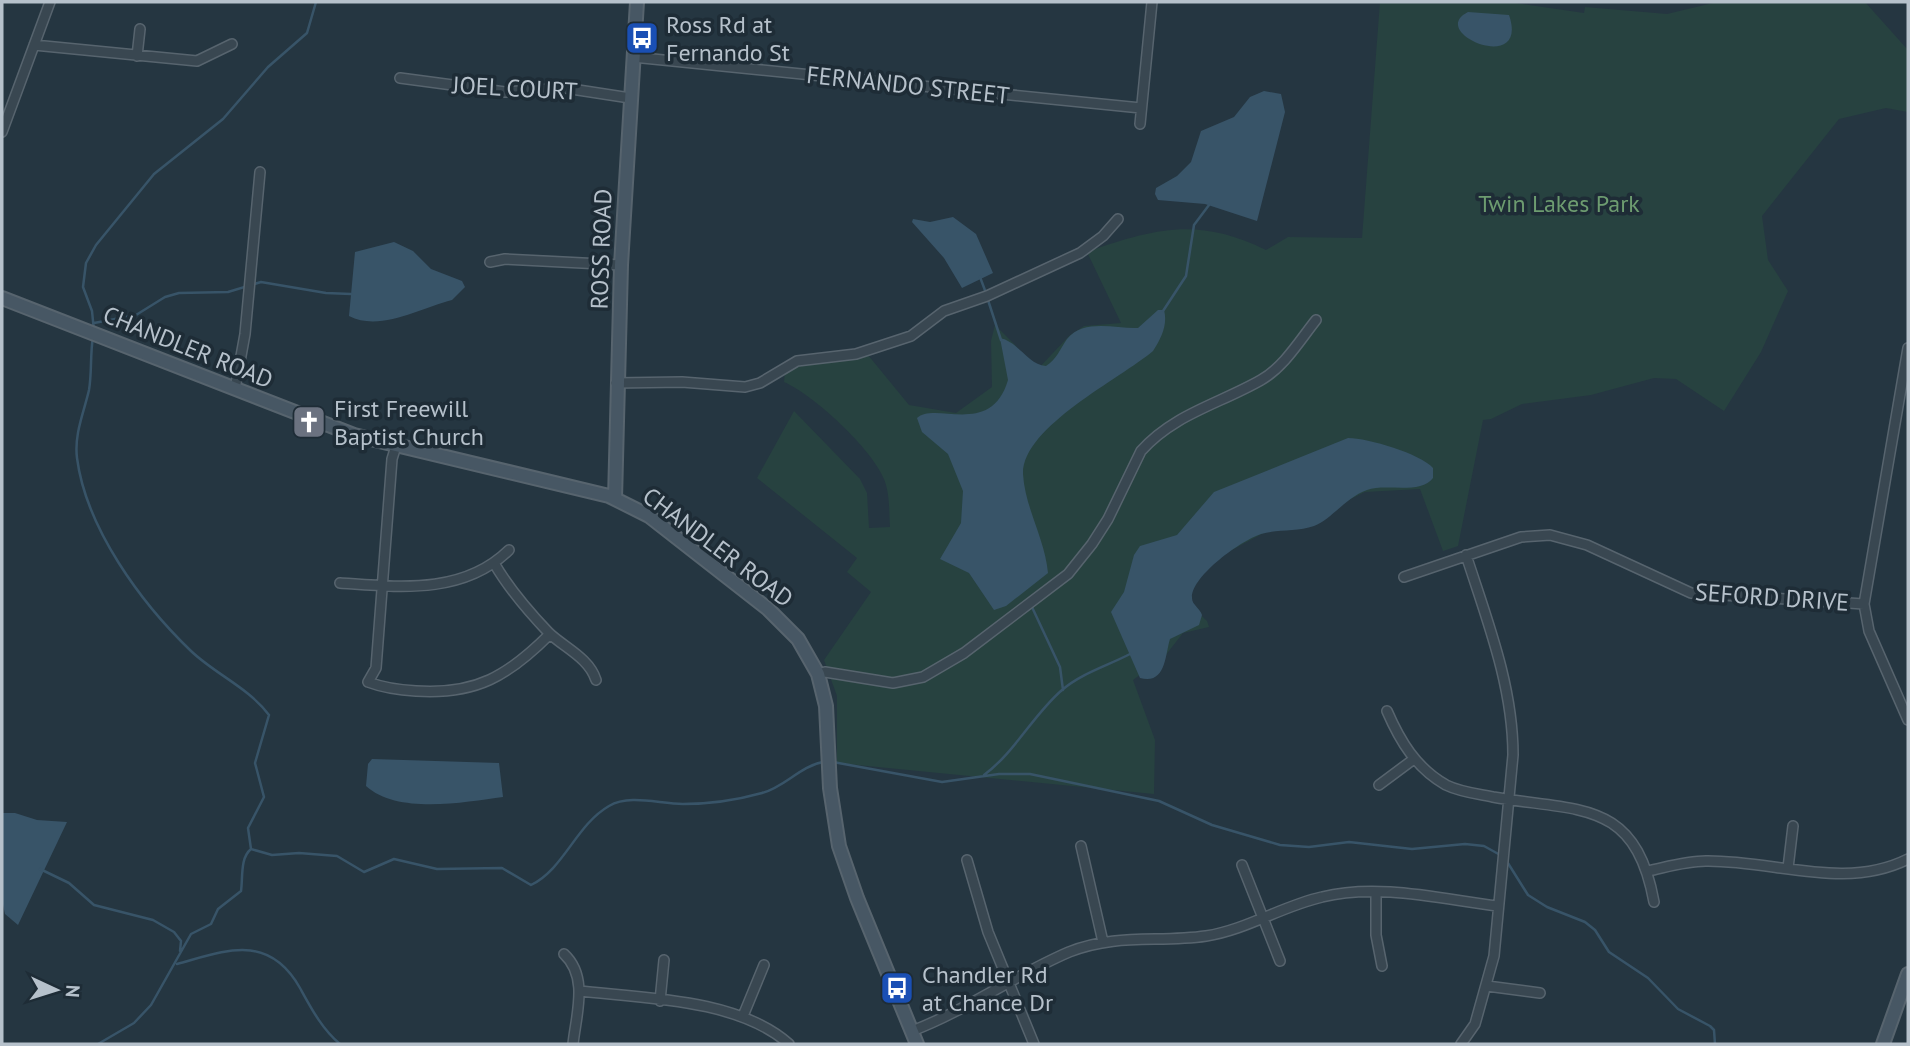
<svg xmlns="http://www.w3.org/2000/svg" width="1910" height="1046" font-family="'PT Sans',sans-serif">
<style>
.green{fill:#274240}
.water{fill:#385468}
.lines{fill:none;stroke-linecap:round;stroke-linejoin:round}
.stream{stroke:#385468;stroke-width:2.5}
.street-casing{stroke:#57646e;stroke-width:12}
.secondary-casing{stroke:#57646e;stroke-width:16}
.street{stroke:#394751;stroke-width:9}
.secondary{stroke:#475764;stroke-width:12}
.labels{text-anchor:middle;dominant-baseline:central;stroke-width:7;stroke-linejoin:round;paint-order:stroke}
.poi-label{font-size:24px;fill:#b6c1cb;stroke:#1e2c36;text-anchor:start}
.street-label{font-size:24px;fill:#b6c1cb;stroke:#1e2c36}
.park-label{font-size:24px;fill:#6d9c70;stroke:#1e2c36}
</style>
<rect width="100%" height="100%" fill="#253641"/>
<path class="green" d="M1380,2H1509L1584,13L1585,7L1667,14L1717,2H1865L1908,50V112L1886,108L1839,119L1762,216L1768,260L1788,291L1761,352L1724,411L1676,379L1654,378L1591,395L1522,404L1491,419L1483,420L1458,546L1443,551L1420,489L1365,492L1334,507L1271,529L1228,552L1204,570L1186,601L1207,621L1209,627L1183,633L1165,656L1133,680L1155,740L1154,794L837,763V696L824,660L871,592L847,572L857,558L757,478L794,411L860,479L867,493L869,528L890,527C889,512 890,494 884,479C872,449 814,395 784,382L786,361L868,355L909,405L956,413L992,387L991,341L995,325L1015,345L1035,372L1069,336L1084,326L1121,323L1087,252C1156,228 1198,217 1266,250L1288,237L1362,238Z"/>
<path class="water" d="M1468,12L1509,15C1530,76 1426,33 1468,12Z
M1264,91L1281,94L1285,112L1257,221L1205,204L1158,200L1155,194L1156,188L1177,176L1191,162L1201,131L1234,117L1250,97Z
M953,217L976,234L993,273L962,288L944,258L912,222L913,219L930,222Z
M394,242L413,251L431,269L462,281L465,287L452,300C420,308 380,332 349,316L355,252Z
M1158,310H1164C1168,325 1161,339 1153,351C1120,379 1022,427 1023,474C1025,508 1045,539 1048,573L1006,606L994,610L969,573L940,559L961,523L963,491L948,454L922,432L917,418C935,401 991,438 1008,380L1000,338C1019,342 1028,365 1046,366C1057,359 1060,349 1067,339C1084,318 1116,329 1138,328Z
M1348,438C1368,438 1421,454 1433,468V478C1421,495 1385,483 1367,490C1345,498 1332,519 1314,526C1297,532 1277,529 1261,534C1242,540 1191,576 1192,598C1192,605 1200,608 1202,615L1199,625L1170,639C1165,655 1166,685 1140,678L1111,612L1124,592L1134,555L1140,546L1177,535L1214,492Z
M372,759L499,763L503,797C465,802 398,815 366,786L368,764Z
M2,813H15L37,820L67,822L18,925L5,914L2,900Z"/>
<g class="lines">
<path class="stream" d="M980,277L986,293
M988,300L1001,340
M1163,311L1186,276L1194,225L1209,205
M94,323L136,315L165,297L179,293L228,292L261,282L326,293L351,294
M94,331L92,311L83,287L86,263L96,245L154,174L223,119L268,67L307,33L316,2
M93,337C90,354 92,373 89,390C84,412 74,434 77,458C86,528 141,603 191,651C215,674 249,688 269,715L255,763L264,797L248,828L251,849
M1031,605L1060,667L1063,690
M833,762L942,782L999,774H1030L1159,801L1212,825L1280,845L1309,847L1349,842L1412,849L1465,844L1484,846L1502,856
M984,775C1015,752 1033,715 1062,690C1082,673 1107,666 1130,654
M251,849L272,855L299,853L337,856L364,872L394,859L437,869L502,868L531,885C564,869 576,825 609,806C630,794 659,804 683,804C709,804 737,800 762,793C785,787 800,766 823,762
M1506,860L1528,895L1547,907L1585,922L1595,930L1609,952L1648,978L1678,1009L1710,1026L1714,1030L1715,1044
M40,869L69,883L94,905L153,920L174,932L181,941L180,951
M177,964C225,951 268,932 300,988C311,1008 322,1029 340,1044
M98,1044L134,1023L151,1005L191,934L211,924L218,909L241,891C243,877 240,858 251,849"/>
<defs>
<path id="street" d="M34,45L197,61L232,44
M137,56L140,29
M633,57L1141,108
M400,78L505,92L565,88L630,98
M1140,124L1152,2
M2,132L50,2
M490,262L505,259L621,265
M1908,348L1864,604L1869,631L1908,720
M616,383L682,382L745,387L760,383L797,361L856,354L911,336L944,311L987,296L1080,253L1103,236L1118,219
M235,389L245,334L260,172
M396,446L392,459L376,668L368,682C384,688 398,690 416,691C476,695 508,676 550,634
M494,563C509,589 528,611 549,633C565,648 589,658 596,680
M1404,577L1521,537L1550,535L1587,545L1691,593L1864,604
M340,583C399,587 463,595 509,550
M818,674L825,672L893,683L923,677L964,653L1068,574L1092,544L1108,519L1141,451C1174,414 1219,404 1261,380C1284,367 1300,340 1316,320
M1387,711C1400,741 1416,768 1446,785C1460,792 1478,794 1493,797C1578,812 1635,798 1654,902
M1379,785L1414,759
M1081,846L1103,942
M967,860L988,932L1034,1044
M1242,865L1280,961
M1788,868L1793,826
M1648,871C1667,867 1686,861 1706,861C1774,860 1844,891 1908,859
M1376,892V935L1382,966
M564,954C589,977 576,1015 573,1044
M1487,986L1540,993
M579,991C644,998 739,999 789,1044
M660,1001L664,960
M743,1016L764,965
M912,1031C967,1010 1015,975 1069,952C1117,933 1158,943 1206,936C1246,930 1282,906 1322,897C1378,883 1441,899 1497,906
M1461,1044L1475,1024L1494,956L1513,755C1513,686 1487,620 1466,555"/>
<path id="secondary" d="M2,298L354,435L609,496L649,516L768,609L798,639L818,674L826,706L830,788L839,846L857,898L917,1044
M615,499L621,265L637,2
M1883,1044L1908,974"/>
</defs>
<use href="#street" class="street-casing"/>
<use href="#secondary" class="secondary-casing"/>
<use href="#street" class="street"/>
<use href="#secondary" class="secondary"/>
</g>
<defs>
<symbol id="bus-square" viewBox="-11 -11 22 22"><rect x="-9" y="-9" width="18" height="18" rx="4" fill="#1a4fb4" stroke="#1e2c36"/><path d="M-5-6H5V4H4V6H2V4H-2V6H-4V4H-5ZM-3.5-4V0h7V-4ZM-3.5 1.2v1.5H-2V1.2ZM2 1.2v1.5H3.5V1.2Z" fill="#fff"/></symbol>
<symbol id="church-square" viewBox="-11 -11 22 22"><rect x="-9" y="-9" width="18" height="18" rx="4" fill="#6b7280" stroke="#1e2c36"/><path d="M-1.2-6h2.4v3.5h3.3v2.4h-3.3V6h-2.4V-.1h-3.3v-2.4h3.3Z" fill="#fff"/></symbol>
</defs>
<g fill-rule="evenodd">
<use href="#bus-square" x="623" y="19" width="38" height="38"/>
<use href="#church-square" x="290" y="403" width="38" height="38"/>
<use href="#bus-square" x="878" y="969" width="38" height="38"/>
</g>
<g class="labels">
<g class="poi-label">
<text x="666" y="24">Ross Rd at<tspan x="666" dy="28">Fernando St</tspan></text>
<text x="334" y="408">First Freewill<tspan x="334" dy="28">Baptist Church</tspan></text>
<text x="922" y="974">Chandler Rd<tspan x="922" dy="28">at Chance Dr</tspan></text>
</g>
<g class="street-label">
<text transform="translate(908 85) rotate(6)">FERNANDO STREET</text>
<text transform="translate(515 88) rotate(3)">JOEL COURT</text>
<text transform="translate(601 249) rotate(-88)">ROSS ROAD</text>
<text transform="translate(188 347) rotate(22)">CHANDLER ROAD</text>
<text transform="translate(718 547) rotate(37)">CHANDLER ROAD</text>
<text transform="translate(1772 597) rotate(4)">SEFORD DRIVE</text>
</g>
<g class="park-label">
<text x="1559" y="203">Twin Lakes Park</text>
</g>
</g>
<rect width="1910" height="1046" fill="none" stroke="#b6c1cb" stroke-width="7"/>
<g transform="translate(56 990) rotate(94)" stroke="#1e2c36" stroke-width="5" paint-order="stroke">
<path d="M0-5L12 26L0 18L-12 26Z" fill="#b6c1cb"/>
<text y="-10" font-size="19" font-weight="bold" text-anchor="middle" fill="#b6c1cb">N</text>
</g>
</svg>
